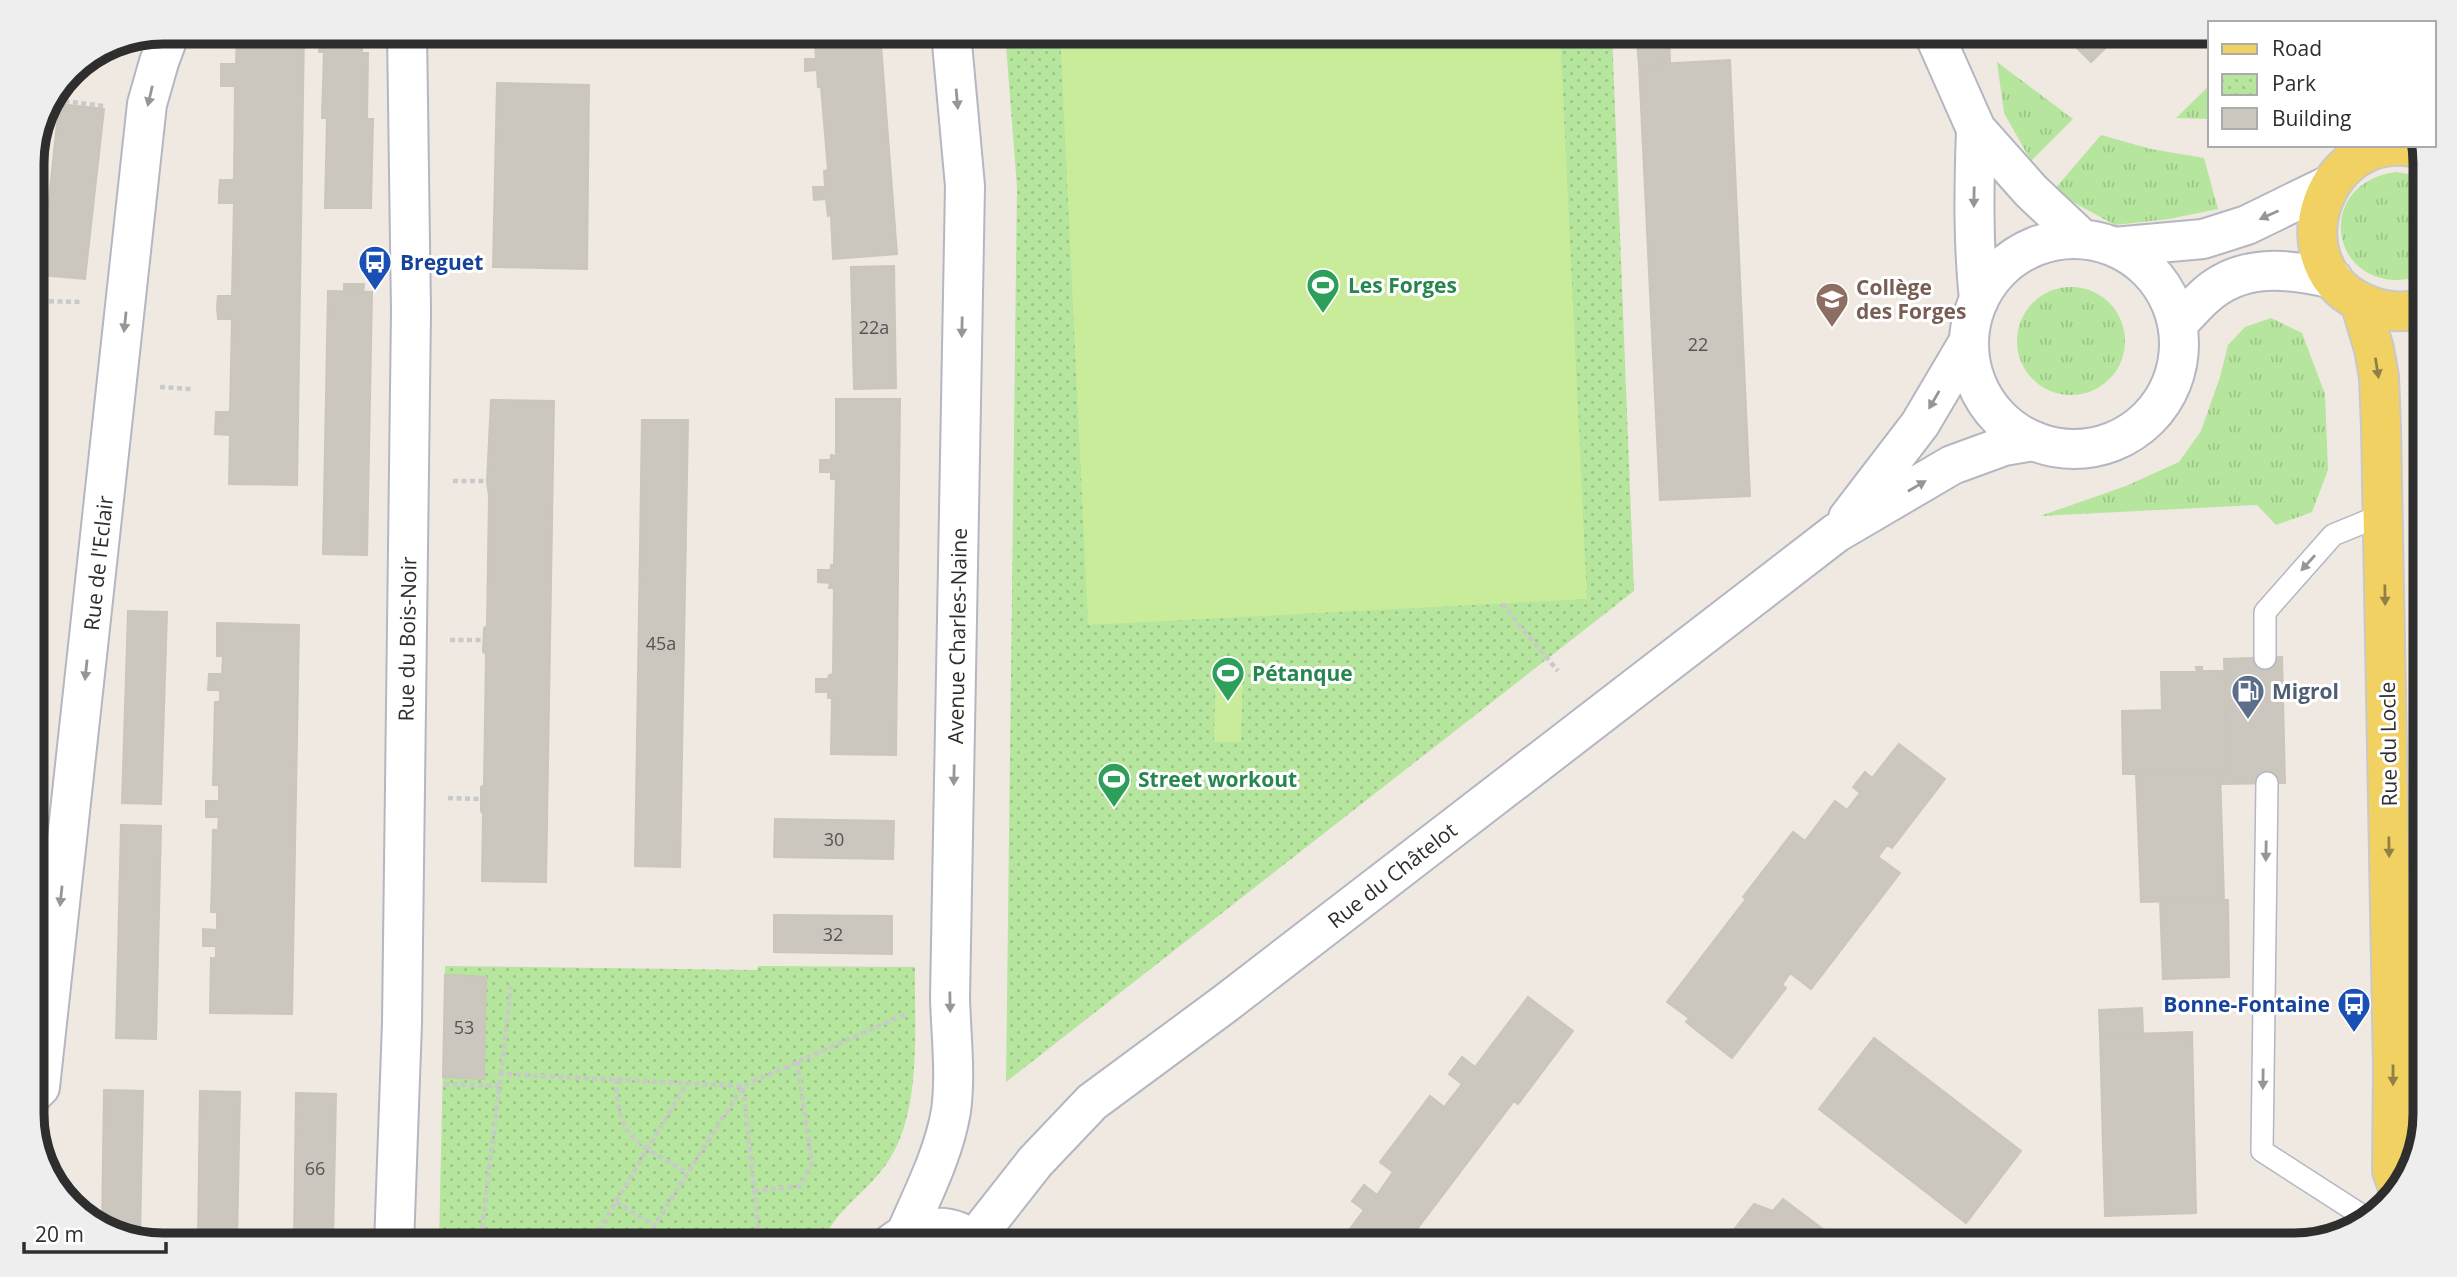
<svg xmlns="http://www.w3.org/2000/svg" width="2457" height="1277" font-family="'Open Sans',sans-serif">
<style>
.grass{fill:url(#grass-tufts)}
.park{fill:url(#park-dots)}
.pitch{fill:#c9ec9a}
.building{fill:#cbc7bf;stroke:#cbc5ba;stroke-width:2}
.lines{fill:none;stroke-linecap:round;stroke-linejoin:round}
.service-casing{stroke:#b4b7c1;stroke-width:24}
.minor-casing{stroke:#b4b7c1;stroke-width:42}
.secondary-casing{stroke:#b4b7c1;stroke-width:42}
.primary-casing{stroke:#c9c9c9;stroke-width:42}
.path{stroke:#c9c9c9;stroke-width:4.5;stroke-dasharray:5 3.5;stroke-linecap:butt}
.service{stroke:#fff;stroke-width:21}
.minor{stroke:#fff;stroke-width:38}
.secondary{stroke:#fff;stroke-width:38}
.primary{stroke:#f2d163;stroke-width:38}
.oneway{fill:#969696}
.oneway2{fill:#908048}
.labels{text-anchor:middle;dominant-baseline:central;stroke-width:6;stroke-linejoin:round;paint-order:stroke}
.number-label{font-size:18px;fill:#555452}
.transit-label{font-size:21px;font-weight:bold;fill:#164399;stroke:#fff;text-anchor:start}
.leisure-label{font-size:21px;font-weight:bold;fill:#27864d;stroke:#fff;text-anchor:start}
.education-label{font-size:21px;font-weight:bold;fill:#785e54;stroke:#fff;text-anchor:start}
.street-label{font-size:21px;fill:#2e2e2e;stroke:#fff}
.service-label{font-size:21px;font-weight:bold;fill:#4e5e75;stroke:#fff;text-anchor:start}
.rim{fill:none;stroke:#2e2e2e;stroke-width:9}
</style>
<defs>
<pattern id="grass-tufts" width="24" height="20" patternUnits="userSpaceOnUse" patternTransform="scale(1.75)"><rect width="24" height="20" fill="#b6e59e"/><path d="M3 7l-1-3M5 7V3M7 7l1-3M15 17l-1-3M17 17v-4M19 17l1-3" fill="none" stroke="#9dc588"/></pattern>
<pattern id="park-dots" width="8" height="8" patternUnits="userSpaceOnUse" patternTransform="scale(1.75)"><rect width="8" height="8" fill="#b6e59e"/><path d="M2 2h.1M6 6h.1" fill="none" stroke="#9dc588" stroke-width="1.8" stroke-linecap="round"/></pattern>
</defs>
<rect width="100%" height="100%" fill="#efe9e1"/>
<path class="grass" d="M1997,62L2073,119L2031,161L2004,113Z
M2210,85V119L2176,118Z
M2101,135L2151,149L2204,158L2218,209L2169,219L2115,225L2053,191Z
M2397,172L2414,175L2425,181V271C2417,278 2406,280 2395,280C2326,277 2319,181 2397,172Z
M2017 341a54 54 0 1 1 108 0a54 54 0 1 1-108 0Z
M2271,318L2302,333L2325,394L2328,470L2312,512L2276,525L2257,505L2040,516L2126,486L2179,462L2201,431L2220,377L2228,345L2245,327Z"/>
<path class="park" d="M1005,32H1612L1634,591L1006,1082L1017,187Z
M445,966L757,970L758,966L915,967C914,1029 923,1114 885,1166C872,1184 855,1197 841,1213C832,1223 826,1234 821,1245H439Z"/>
<path class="pitch" d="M1060,32H1560L1587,599L1088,625Z
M1216,663L1243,664L1241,742H1214Z"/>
<path class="building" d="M237,32H304L297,485L229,484L230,435L215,434L216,412H230L232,319H218L217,307L218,296H232L234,203H219V191L220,180H234L235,86H221V64H236Z
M320,32H362V53H368L367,119H373L371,208H325L327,118H322L324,52H319Z
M818,32H880L897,254L833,259L831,215L828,216L826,199L814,200L813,187H825L824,171L828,170L821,87H818L817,70L805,71V59H816L815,42H818Z
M1636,32H1669L1670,63L1639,65Z
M2061,32H2122L2091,62Z
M1730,60L1750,496L1660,500L1639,65Z
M497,83L589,85L587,269L493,267Z
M59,104L104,109L85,279L41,275Z
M894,266L896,388L854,389L851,267Z
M344,284H364L363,292H344Z
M328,291L372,292L367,555L323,554Z
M836,399H900L896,755L831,754L832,698H828V692H816V679H828L829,675L833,674L834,588H829L830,583L818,582V570H831V565H834L836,479H831V472H820V460H831V455L836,456Z
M491,400L554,401L546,882L482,881L483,814L481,811V787L484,785L486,654L483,652L484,628L487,626L489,496L487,481Z
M642,420H688L680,867L635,866Z
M128,611L167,612L161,804L122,803Z
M217,623L299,625L292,1014L210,1013L211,958H216V946H203V929L217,930V912H211L212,881L213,830H218L219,817H206V801H219V785H213L215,702H220V690H208L209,674H222L223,656H217Z
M2282,657L2285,783L2220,784V770H2227L2224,659Z
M2196,667H2202V671H2224L2227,770L2123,774L2122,711L2162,710L2161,672H2197Z
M1899,744L1945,779L1892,848L1887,845L1878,857L1900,873L1811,989L1790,973L1782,985L1786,988L1732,1058L1686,1022L1689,1018L1667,1002L1746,899L1743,897L1793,832L1805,841L1835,801L1847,810L1860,793L1853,787L1865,772L1872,778Z
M2220,770L2224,900L2141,902L2136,774Z
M775,819L894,821L893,859L774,857Z
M121,825L161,826L156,1039L116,1038Z
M2224,900H2228L2229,977L2163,979L2160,901Z
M774,915L892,916V954L774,952Z
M445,975L486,977L484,1079L443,1077Z
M1528,997L1573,1031L1518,1104L1514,1101L1408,1241L1412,1244L1338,1245L1364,1210L1352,1201L1364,1185L1377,1195L1393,1172L1380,1162L1430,1096L1444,1107L1462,1084L1449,1074L1462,1057L1475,1067Z
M2142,1008L2143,1033L2100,1035L2099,1010Z
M2192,1032L2196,1213L2105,1216L2100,1035Z
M1874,1038L2021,1151L1966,1223L1819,1109Z
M104,1090L143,1091L140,1238H131L102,1230Z
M200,1091L240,1092L237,1240H198Z
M296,1093L336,1094L333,1242L294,1241Z
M1783,1199L1828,1233L1819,1245H1722L1754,1204L1773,1211Z"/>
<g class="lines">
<defs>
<path id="service" d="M2265,658V612L2333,535L2384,514
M2267,783L2262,1151L2366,1218H2371"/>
<path id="minor" d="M1848,518L1920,424L1969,341
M32,1095L40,1087L147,104L159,62L170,32
M906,1233C923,1194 944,1153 951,1111C956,1074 951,1035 950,998L965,186L951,32
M973,1241L1035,1162L1092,1102L1226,1003L1836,533L1952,465L2004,446L2034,441
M891,1244C915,1224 954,1220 977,1245
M394,1245L402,1023L411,311L407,32"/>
<path id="secondary" d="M1933,32L1976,129L2031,191L2082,239
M1976,129C1974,186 1973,243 1979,300
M1969 344a105 105 0 1 1 210 0a105 105 0 1 1-210 0Z
M2114,247L2203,239L2247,225L2329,185
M2177,324C2186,316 2194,306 2204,297C2240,263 2288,268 2333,279"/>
<path id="primary" d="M2424,150C2325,119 2272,268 2368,305C2386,312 2407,314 2425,307
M2360,302L2374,349L2379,377L2381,428L2393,1068L2392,1171L2398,1188"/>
</defs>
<use href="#service" class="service-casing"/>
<use href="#minor" class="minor-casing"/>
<use href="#secondary" class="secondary-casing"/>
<use href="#primary" class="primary-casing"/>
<path class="path" d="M56,100L104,106
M32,301L83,302
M160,387L191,389
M453,481H487
M1502,604L1558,671
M450,640H484
M448,798L482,799
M501,1074L511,986
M616,1079C617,1141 640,1144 688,1173
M444,1084L499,1086
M754,1191L800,1186L812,1163L797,1062
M616,1202L655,1226
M480,1245L501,1074L743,1086L642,1245
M590,1245L687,1083
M760,1245L743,1086L906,1014"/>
<use href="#service" class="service"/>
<use href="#minor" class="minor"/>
<use href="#secondary" class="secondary"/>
<use href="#primary" class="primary"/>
</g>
<defs><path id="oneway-solid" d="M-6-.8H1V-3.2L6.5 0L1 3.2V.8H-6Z" transform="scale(1.75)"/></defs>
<g class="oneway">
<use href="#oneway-solid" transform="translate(150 96) rotate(103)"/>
<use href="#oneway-solid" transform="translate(957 99) rotate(85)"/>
<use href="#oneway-solid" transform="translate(1974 197) rotate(91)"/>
<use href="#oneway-solid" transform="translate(2269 215) rotate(156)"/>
<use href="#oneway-solid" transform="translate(125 322) rotate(96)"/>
<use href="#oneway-solid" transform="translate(962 327) rotate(91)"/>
<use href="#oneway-solid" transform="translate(1934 400) rotate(120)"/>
<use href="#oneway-solid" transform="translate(1917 486) rotate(-30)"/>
<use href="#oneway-solid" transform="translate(2308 563) rotate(132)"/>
<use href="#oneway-solid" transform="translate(86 670) rotate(96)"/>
<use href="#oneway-solid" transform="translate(954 775) rotate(91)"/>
<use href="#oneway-solid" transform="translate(2266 851) rotate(91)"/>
<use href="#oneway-solid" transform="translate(61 896) rotate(96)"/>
<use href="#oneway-solid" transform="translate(950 1002) rotate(89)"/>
<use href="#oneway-solid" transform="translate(2263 1079) rotate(91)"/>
</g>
<g class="oneway2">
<use href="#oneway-solid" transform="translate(2377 368) rotate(81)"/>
<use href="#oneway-solid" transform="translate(2385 595) rotate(89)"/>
<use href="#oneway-solid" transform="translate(2389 847) rotate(89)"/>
<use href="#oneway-solid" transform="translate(2393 1075) rotate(90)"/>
</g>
<defs>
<symbol id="bus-pin" viewBox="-11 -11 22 30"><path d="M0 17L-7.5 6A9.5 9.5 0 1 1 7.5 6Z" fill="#1a4fb4" stroke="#fff"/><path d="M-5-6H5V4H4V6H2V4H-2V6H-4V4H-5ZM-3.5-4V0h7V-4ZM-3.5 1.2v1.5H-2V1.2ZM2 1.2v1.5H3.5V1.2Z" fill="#fff"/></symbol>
<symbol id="stadium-pin" viewBox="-11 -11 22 30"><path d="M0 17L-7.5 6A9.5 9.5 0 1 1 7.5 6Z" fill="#2e9e5b" stroke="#fff"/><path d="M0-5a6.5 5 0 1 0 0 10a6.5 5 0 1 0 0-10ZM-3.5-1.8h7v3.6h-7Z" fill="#fff"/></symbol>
<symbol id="school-pin" viewBox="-11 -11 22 30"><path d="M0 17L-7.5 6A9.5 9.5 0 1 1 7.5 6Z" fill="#8d6e63" stroke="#fff"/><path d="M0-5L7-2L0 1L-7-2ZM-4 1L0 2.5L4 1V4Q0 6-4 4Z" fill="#fff"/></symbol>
<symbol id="fuel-pin" viewBox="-11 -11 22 30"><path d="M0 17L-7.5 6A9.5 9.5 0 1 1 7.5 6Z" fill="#5c6f8a" stroke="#fff"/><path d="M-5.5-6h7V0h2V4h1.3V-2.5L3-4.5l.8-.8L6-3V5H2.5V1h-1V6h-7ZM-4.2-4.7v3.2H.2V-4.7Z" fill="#fff"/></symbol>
</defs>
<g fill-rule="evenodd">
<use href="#bus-pin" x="356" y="243" width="38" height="52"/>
<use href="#stadium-pin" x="1304" y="266" width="38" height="52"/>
<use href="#school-pin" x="1813" y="280" width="38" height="52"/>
<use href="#stadium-pin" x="1209" y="654" width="38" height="52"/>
<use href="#fuel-pin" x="2229" y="672" width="38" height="52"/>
<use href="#stadium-pin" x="1095" y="760" width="38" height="52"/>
<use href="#bus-pin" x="2335" y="985" width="38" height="52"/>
</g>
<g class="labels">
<g class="number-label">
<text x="874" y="327">22a</text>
<text x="1698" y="344">22</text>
<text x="661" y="643">45a</text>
<text x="834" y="839">30</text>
<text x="833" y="934">32</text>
<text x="464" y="1027">53</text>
<text x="315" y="1168">66</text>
</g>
<g class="transit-label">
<text x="400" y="262">Breguet</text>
<text x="2330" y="1004" text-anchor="end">Bonne-Fontaine</text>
</g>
<g class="leisure-label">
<text x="1348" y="285">Les Forges</text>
<text x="1252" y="673">Pétanque</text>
<text x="1138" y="779">Street workout</text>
</g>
<g class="education-label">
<text x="1856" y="287">Collège<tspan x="1856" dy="24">des Forges</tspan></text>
</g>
<g class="street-label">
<text transform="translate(98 563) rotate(-84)">Rue de l'Eclair</text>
<text transform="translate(957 636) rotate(-89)">Avenue Charles-Naine</text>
<text transform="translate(407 639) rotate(-89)">Rue du Bois-Noir</text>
<text transform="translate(2388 744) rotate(-91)">Rue du Locle</text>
<text transform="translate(1392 875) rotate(-38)">Rue du Châtelot</text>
</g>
<g class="service-label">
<text x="2272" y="691">Migrol</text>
</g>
</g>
<path d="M0 0H2457V1277H0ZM163 44H2294A119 119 0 0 1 2413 163V1114A119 119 0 0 1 2294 1233H163A119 119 0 0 1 44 1114V163A119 119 0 0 1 163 44Z" fill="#eee" fill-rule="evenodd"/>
<path class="rim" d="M163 44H2294A119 119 0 0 1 2413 163V1114A119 119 0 0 1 2294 1233H163A119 119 0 0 1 44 1114V163A119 119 0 0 1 163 44Z"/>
<rect x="2208" y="21" width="228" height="126" fill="#ffffff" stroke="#ababab" stroke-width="2"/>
<rect x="2222" y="44" width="35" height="10" fill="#f2d163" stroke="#ababab" stroke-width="2"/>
<text x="2272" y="56" font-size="21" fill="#2e2e2e">Road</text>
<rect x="2222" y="74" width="35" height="21" fill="url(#park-dots)" stroke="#ababab" stroke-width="2"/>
<text x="2272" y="91" font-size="21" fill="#2e2e2e">Park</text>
<rect x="2222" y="108" width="35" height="21" fill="#cbc7bf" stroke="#ababab" stroke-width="2"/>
<text x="2272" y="126" font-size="21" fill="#2e2e2e">Building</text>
<path d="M24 1242v10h142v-10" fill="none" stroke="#2e2e2e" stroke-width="3.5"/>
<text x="35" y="1242" font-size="21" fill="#2e2e2e" stroke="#ffffff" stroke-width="5" paint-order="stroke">20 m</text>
</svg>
